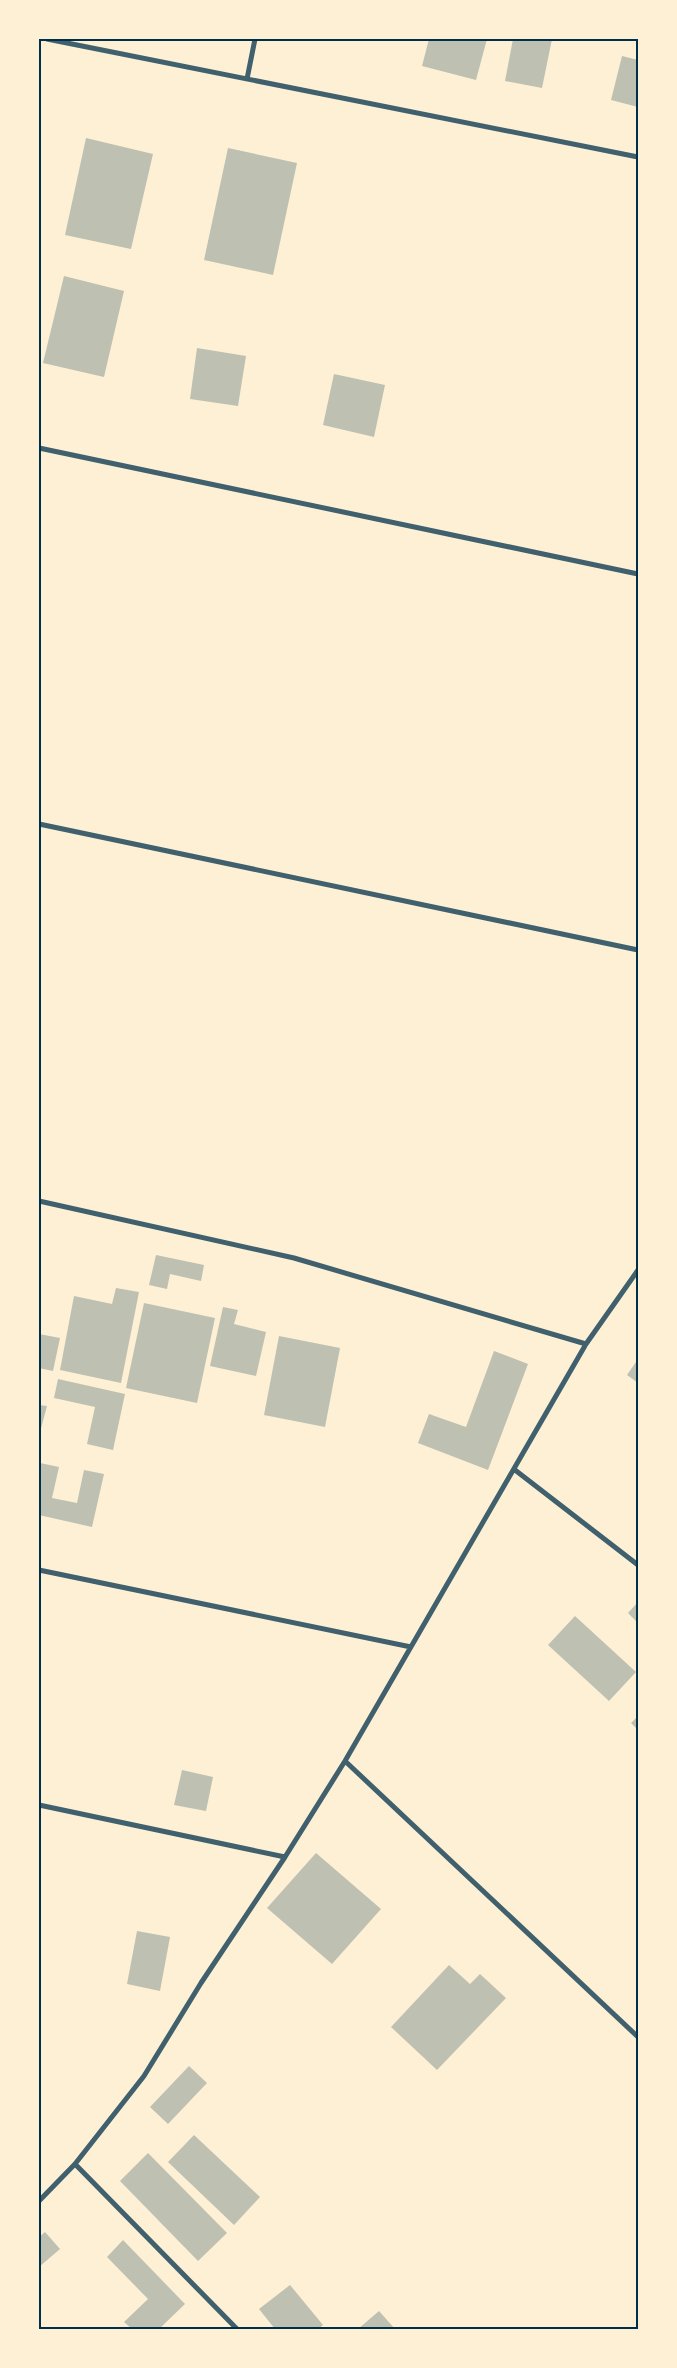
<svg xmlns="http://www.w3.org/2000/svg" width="677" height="2368" font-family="Cabin,sans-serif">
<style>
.building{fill:#bec0b2}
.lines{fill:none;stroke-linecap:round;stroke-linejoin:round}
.minor{stroke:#3f606c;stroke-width:5}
.neatline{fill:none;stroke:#003049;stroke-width:2}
</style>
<rect width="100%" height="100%" fill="#fdf0d5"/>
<path class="building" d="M429,39H487L476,80L422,66Z
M513,39H552L542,88L505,81Z
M622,56L638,60V107L611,100Z
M86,138L153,154L131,249L65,235Z
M228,148L297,163L273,275L204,260Z
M64,276L124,291L104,377L43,363Z
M197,348L246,356L238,406L190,399Z
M334,374L385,385L374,437L323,425Z
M156,1255L204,1265L201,1281L170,1274L167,1289L149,1285Z
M116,1288L139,1292L121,1383L60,1370L74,1296L112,1304Z
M144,1303L215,1318L197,1403L126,1388Z
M223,1307L238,1310L234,1324L266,1332L256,1376L210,1366Z
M39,1334L60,1338L53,1371L39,1368Z
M279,1336L340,1348L325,1427L264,1415Z
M494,1351L528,1364L488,1470L418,1443L429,1414L466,1427Z
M638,1359V1383L627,1375Z
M58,1379L125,1394L113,1450L87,1444L95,1407L54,1398Z
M39,1405L47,1406L39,1436Z
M40,1463L59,1467L52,1498L77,1503L84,1470L104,1474L92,1527L39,1515Z
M638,1602V1623L628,1613Z
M575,1616L636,1672L609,1701L548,1645Z
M638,1716V1730L631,1723Z
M182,1770L213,1777L206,1811L174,1805Z
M316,1853L381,1909L332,1964L267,1908Z
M137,1931L170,1937L160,1991L127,1984Z
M449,1965L470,1984L480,1974L506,1998L437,2070L391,2027Z
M189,2066L207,2083L168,2124L150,2107Z
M194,2135L260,2197L234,2225L168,2162Z
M148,2153L227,2233L198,2261L120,2181Z
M45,2232L60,2249L39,2267V2237Z
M123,2240L185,2304L159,2329H132L124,2322L148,2299L107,2257Z
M290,2285L323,2325L318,2329H275L259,2309Z
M379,2311L395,2329H358Z"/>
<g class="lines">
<path class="minor" d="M47,39L638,157
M247,79L255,39
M39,448L638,574
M39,824L638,950
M39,1201L294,1258L586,1344
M515,1470L638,1565
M39,1570L411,1647
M345,1761L638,2037
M39,1805L285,1857
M75,2164L237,2329
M39,2201L75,2164L144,2076L201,1983L285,1857L345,1761L586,1344L638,1270"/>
</g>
<rect width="677" height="2368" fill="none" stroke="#fdf0d5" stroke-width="80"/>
<rect x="40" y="40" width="597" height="2288" class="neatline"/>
</svg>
